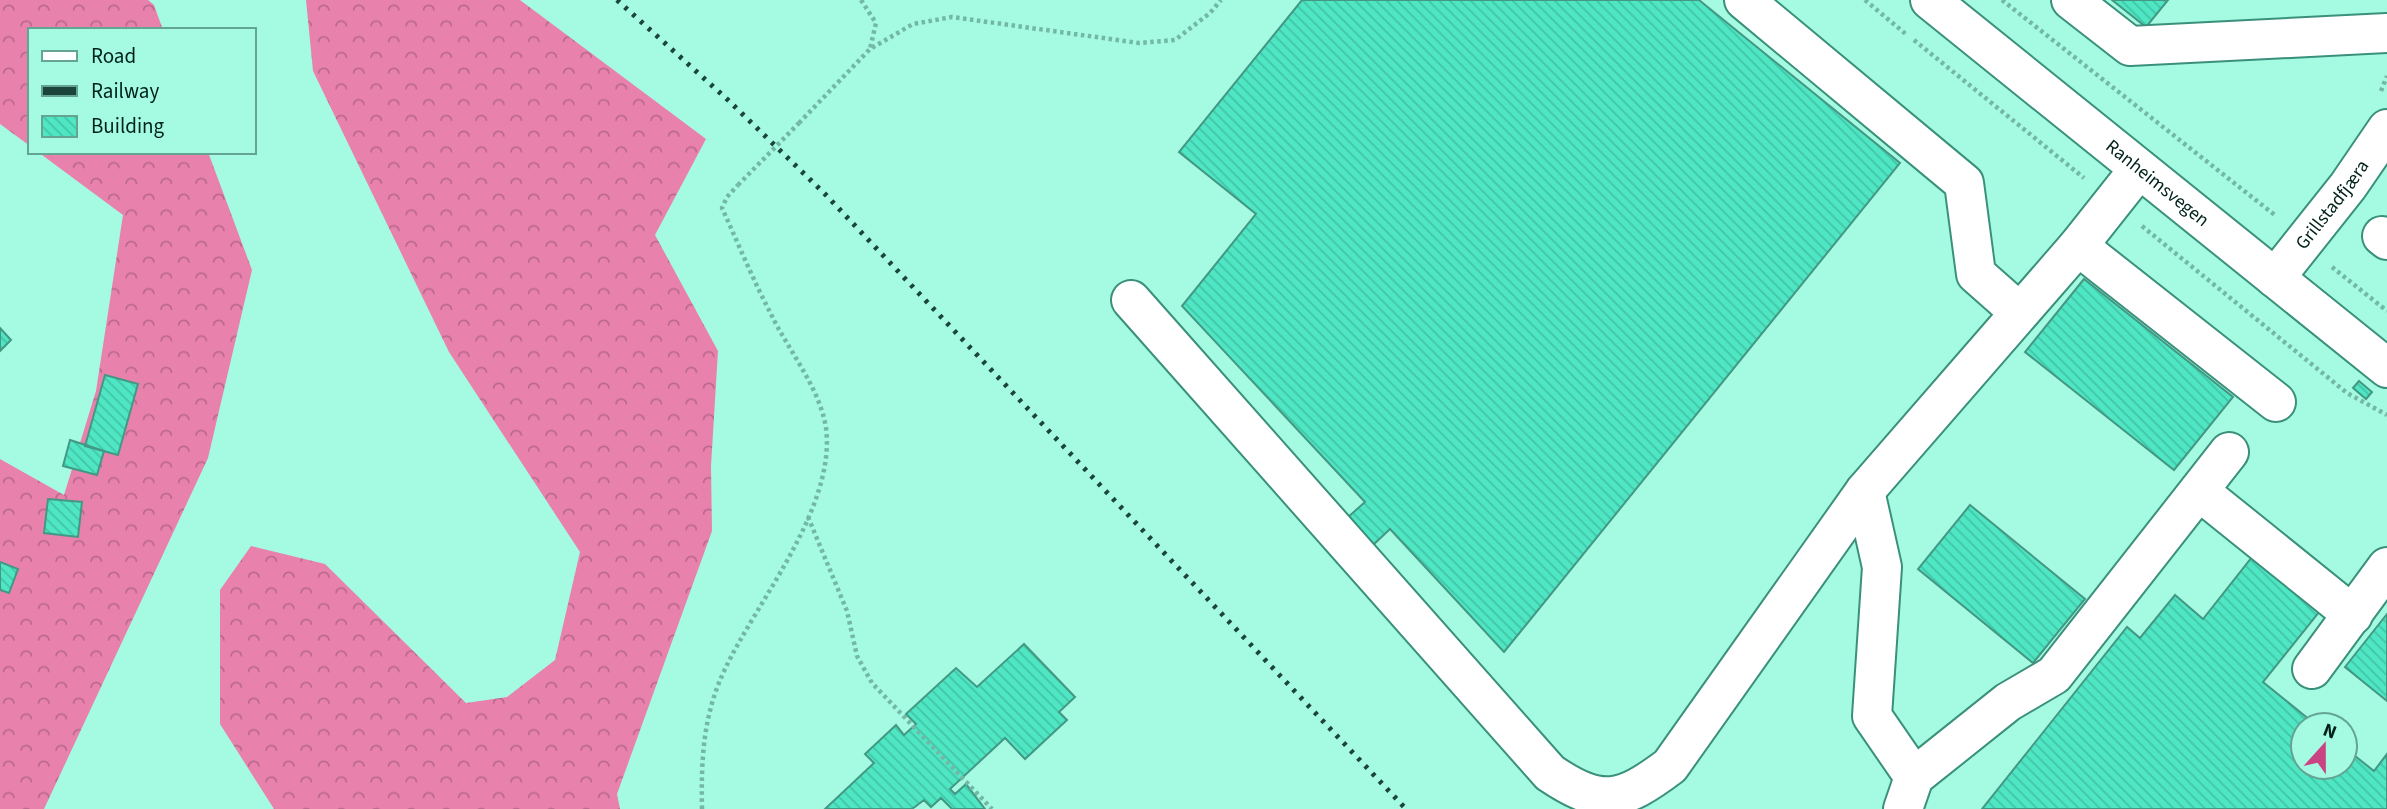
<svg xmlns="http://www.w3.org/2000/svg" width="2387" height="809" font-family="'Source Sans 3',sans-serif">
<style>
.forest{fill:url(#forest-crowns)}
.building{fill:url(#building-back-hatch);stroke:#439883;stroke-width:2}
.lines{fill:none;stroke-linecap:round;stroke-linejoin:round}
.minor-casing{stroke:#3a907b;stroke-width:42}
.path{stroke:#72b8a5;stroke-width:4.5;stroke-dasharray:3.5 3.5;stroke-linecap:butt}
.minor{stroke:#fff;stroke-width:38}
.rail{stroke:#1b453b;stroke-width:5;stroke-dasharray:3.5 7;stroke-linecap:butt}
.path-bridge{stroke:#72b8a5;stroke-width:4.5;stroke-dasharray:3.5 3.5;stroke-linecap:butt}
.labels{text-anchor:middle;dominant-baseline:central;stroke-width:5;stroke-linejoin:round;paint-order:stroke}
.street-label{font-size:19px;fill:#00221a;stroke:#a5fae2}
</style>
<defs>
<pattern id="forest-crowns" width="20" height="18" patternUnits="userSpaceOnUse" patternTransform="scale(1.75)"><rect width="20" height="18" fill="#e981ad"/><path d="M2 6a3 3 0 1 1 6 0M12 15a3 3 0 1 1 6 0" fill="none" stroke="#ba698c"/></pattern>
<pattern id="building-back-hatch" width="6" height="6" patternUnits="userSpaceOnUse" patternTransform="scale(1.75)"><rect width="6" height="6" fill="#4ee6c3"/><path d="M-1 5l2 2M0 0l6 6M5-1l2 2" fill="none" stroke="#42c5a7"/></pattern>
</defs>
<rect width="100%" height="100%" fill="#a5fae2"/>
<path class="forest" d="M0,0H148L154,5L163,30H30V146L0,124Z
M306,0H520L706,139L655,235L718,351L711,466L712,531L617,794L620,809H274L220,724V590L251,546L325,564L466,703L507,697L555,660L580,552L449,352L313,71Z
M38,152H208L252,270L208,458L44,809H0V459L64,495L96,391L123,215Z"/>
<path class="building" d="M1302,0H1699L1900,163L1504,652L1390,529L1372,546L1347,518L1365,502L1182,306L1256,214L1179,152Z
M2112,0H2168L2146,27Z
M2084,279L2233,397L2174,470L2025,352Z
M0,328L11,340L0,351Z
M105,375L138,384L118,455L85,446Z
M2359,381L2372,392L2366,399L2353,388Z
M70,440L104,451L97,475L63,466Z
M48,499L82,502L78,537L44,533Z
M1970,505L2085,599L2033,663L1918,569Z
M2256,552L2324,606L2263,682L2316,725H2303V767H2345V748L2374,771L2387,754V809H1982L2127,627L2140,638L2175,595L2203,619Z
M0,562L18,569L9,593L0,590Z
M2387,614V701L2345,667Z
M1024,644L1075,697L1059,712L1067,720L1025,759L1005,738L950,789L955,794L966,784L985,809H952L941,798L931,807L924,800L912,809H825L874,763L865,754L896,725L904,735L916,724L906,714L956,668L977,687Z"/>
<g class="lines">
<defs>
<g id="minor">
<path d="M1744,0L1964,183L1976,274L2019,312"/>
<path id="s1" d="M1930,0L2387,368"/>
<path d="M2071,0L2130,46L2387,33"/>
<path d="M2382,236L2387,240"/>
<path d="M2078,246L2276,402"/>
<path id="s2" d="M2275,278L2348,186L2387,129"/>
<path d="M1131,300L1550,773C1602,808 1622,802 1670,766L1865,491L2078,246L2139,169"/>
<path d="M1865,491L1882,567L1872,716L1914,777"/>
<path d="M2199,491L2353,615"/>
<path d="M2312,669L2387,567"/>
<path d="M1903,809L1914,777L2008,702L2054,675L2229,452"/>
</g>
</defs>
<use href="#minor" class="minor-casing"/>
<path class="path" d="M861,0L876,23L870,49
M1865,0L1907,35
M2002,0L2276,216
M1914,40L2084,178
M2381,91L2387,76
M799,123L870,49L913,24L952,17L1139,43L1175,40L1210,13L1221,0
M2142,226L2347,393L2387,415
M2332,267L2387,311
M808,517L847,611L857,656L872,683L992,809
M702,809C701,759 703,715 725,669C757,601 836,508 826,428C820,388 788,350 771,314C753,280 738,243 722,208L727,197L738,185"/>
<use href="#minor" class="minor"/>
<path class="rail" d="M617,0L728,100L826,195L1406,809"/>
<path class="path-bridge" d="M738,185L799,123"/>
</g>
<g class="labels">
<g class="street-label">
<text stroke="none"><textPath href="#s1" startOffset="292">Ranheimsvegen</textPath></text>
<text stroke="none"><textPath href="#s2" startOffset="93">Grillstadfjæra</textPath></text>
</g>
</g>
<rect x="28" y="28" width="228" height="126" fill="#a5fae2" stroke="#63a492" stroke-width="2"/>
<rect x="42" y="51" width="35" height="10" fill="#ffffff" stroke="#63a492" stroke-width="2"/>
<text x="91" y="63" font-size="21" fill="#00221a">Road</text>
<rect x="42" y="86" width="35" height="10" fill="#1b453b" stroke="#63a492" stroke-width="2"/>
<text x="91" y="98" font-size="21" fill="#00221a">Railway</text>
<rect x="42" y="116" width="35" height="21" fill="url(#building-back-hatch)" stroke="#63a492" stroke-width="2"/>
<text x="91" y="133" font-size="21" fill="#00221a">Building</text>
<g transform="translate(2324 746) rotate(21)"><circle r="33" fill="#a5fae2" stroke="#63a492" stroke-width="2"/>
<path d="M0-5L12 26L0 18L-12 26Z" fill="#ca4484"/>
<text y="-10" font-size="19" font-weight="bold" text-anchor="middle" fill="#00221a">N</text>
</g>
</svg>
